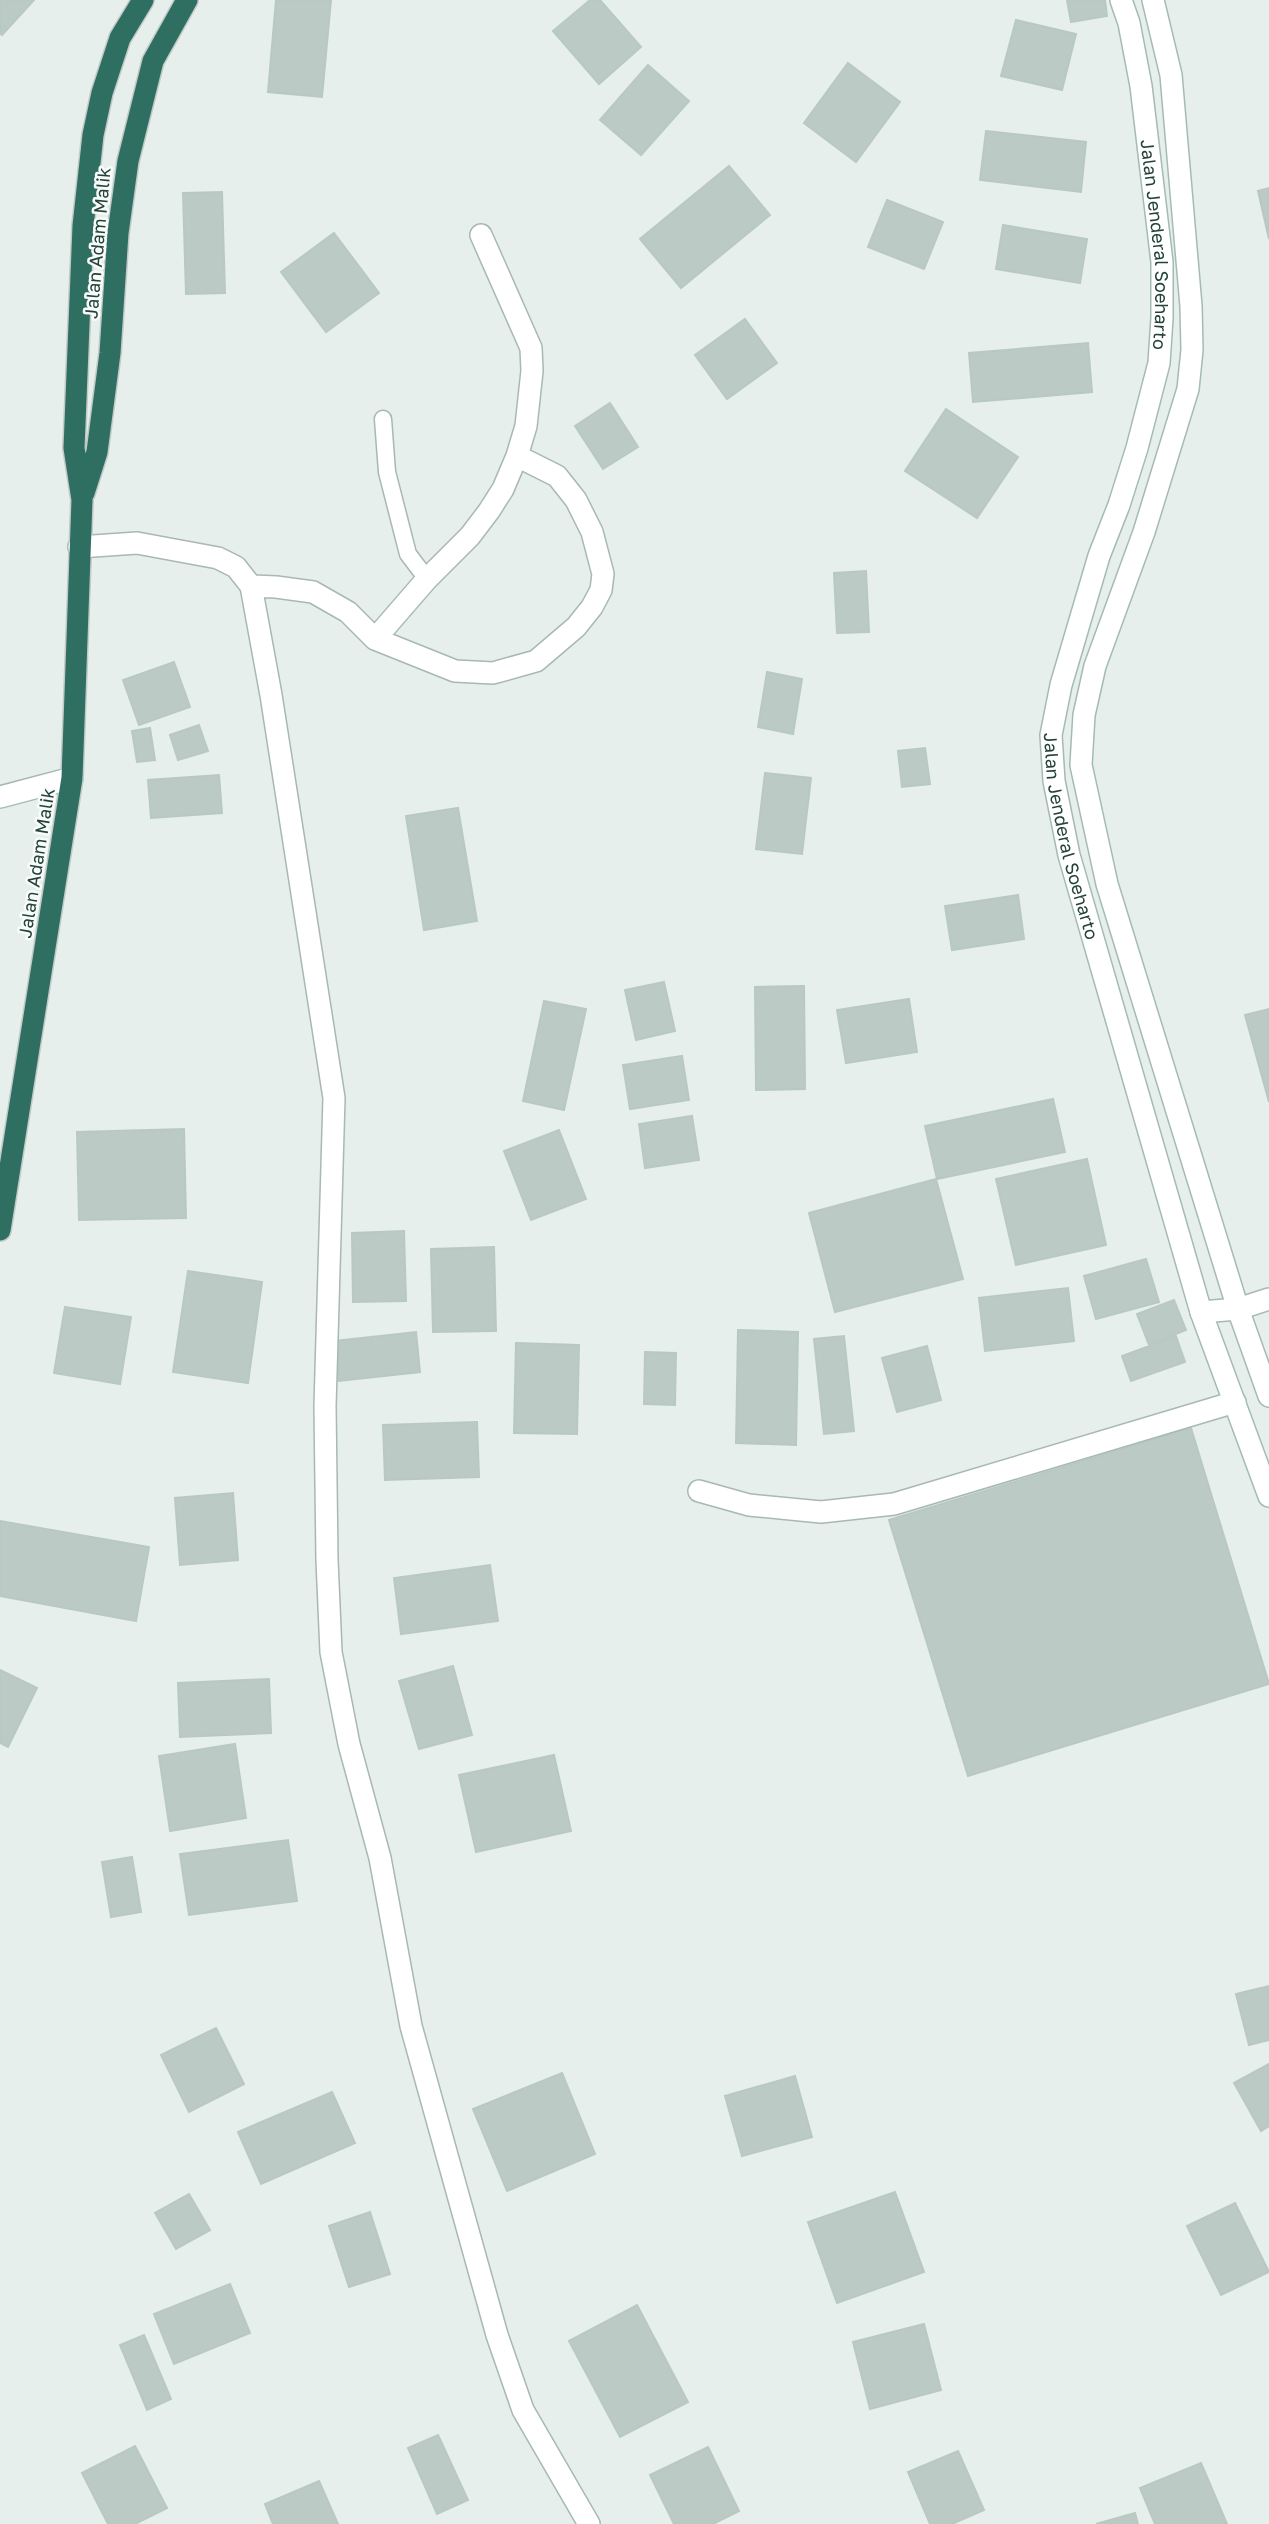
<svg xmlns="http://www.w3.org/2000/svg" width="1269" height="2524" font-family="'Golos Text',sans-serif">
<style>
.building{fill:#bbcac4;stroke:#b8c9c2;stroke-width:2}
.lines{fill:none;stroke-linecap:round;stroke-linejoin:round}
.lane-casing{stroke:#a8b8b2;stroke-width:19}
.street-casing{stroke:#a8b8b2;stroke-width:24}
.secondary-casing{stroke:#a4bbb3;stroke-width:24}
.highway-casing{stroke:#c2cac8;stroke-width:24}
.lane{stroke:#fff;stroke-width:16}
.street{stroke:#fff;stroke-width:21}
.secondary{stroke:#fff;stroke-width:21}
.highway{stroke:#2f6f62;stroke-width:21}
.labels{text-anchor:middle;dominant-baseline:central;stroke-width:5;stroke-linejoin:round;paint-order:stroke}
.street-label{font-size:18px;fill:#24423a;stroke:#f7fbf9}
</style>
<rect width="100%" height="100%" fill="#e6efeb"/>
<path class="building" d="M0,0H34L2,35L0,33Z
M276,0H331L322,97L268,92Z
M590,0H600L641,47L599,84L553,31Z
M1067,0H1105L1107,16L1071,22Z
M1016,20L1076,34L1062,90L1001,76Z
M848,63L900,102L856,162L804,123Z
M648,65L689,101L641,155L600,120Z
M986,131L1086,142L1081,192L980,180Z
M729,166L770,215L681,288L640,239Z
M1269,188V239L1258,191Z
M222,192L225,293L186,294L183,193Z
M887,200L943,222L924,269L868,247Z
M1003,225L1087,239L1080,283L996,269Z
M334,233L379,293L326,332L281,272Z
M745,319L777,363L727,399L695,355Z
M1088,343L1092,392L973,402L969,353Z
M610,403L638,447L603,469L575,426Z
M946,409L1018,457L977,518L905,471Z
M866,571L869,632L837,633L834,573Z
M174,662L190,707L139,725L123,680Z
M767,672L802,679L793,734L758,727Z
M199,725L208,751L178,760L170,735Z
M150,728L155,760L137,762L132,731Z
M925,748L930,784L902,787L898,751Z
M765,773L811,778L802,854L756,849Z
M219,775L222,813L151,818L148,780Z
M458,808L477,921L424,930L406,816Z
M1018,895L1024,939L952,950L945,906Z
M664,982L675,1031L636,1040L625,990Z
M804,986L805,1089L756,1090L755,987Z
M909,999L917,1052L846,1063L837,1010Z
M544,1001L586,1009L564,1110L523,1101Z
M1269,1009V1102L1245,1015Z
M682,1056L689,1100L630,1109L623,1065Z
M1053,1099L1065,1152L937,1179L925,1126Z
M692,1116L699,1160L645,1168L639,1124Z
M184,1129L186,1218L79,1220L77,1132Z
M559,1130L586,1199L531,1220L504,1151Z
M1087,1159L1106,1245L1016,1265L996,1179Z
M936,1179L963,1279L835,1312L809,1213Z
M404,1231L406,1301L353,1302L352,1233Z
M494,1247L496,1331L433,1332L431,1249Z
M1146,1259L1159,1302L1096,1319L1084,1276Z
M188,1271L262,1282L248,1383L173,1372Z
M1068,1288L1074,1341L985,1351L979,1298Z
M1174,1300L1186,1330L1149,1345L1137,1314Z
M65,1307L131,1317L120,1384L54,1373Z
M738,1330L798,1332L796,1445L736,1443Z
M416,1332L420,1372L339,1381L335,1341Z
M844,1336L854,1431L824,1434L814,1339Z
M1176,1336L1185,1362L1131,1381L1122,1356Z
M516,1343L579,1345L577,1434L514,1433Z
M927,1346L941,1400L897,1412L882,1358Z
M645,1352L676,1353L675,1405L644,1404Z
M477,1422L479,1477L385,1480L383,1425Z
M1191,1428L1269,1684L968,1776L889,1520Z
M233,1493L238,1560L180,1565L175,1498Z
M0,1521L149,1547L136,1621L0,1596Z
M490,1565L498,1621L401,1634L394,1578Z
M453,1666L472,1735L419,1749L399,1681Z
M0,1670L37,1688L8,1747L0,1743Z
M269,1679L271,1733L180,1737L178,1683Z
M235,1744L246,1818L170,1831L159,1756Z
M554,1755L571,1831L476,1852L459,1775Z
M288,1840L297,1901L189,1915L180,1854Z
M132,1857L141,1912L111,1917L102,1862Z
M1269,1986V2040L1249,2045L1236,1994Z
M216,2028L244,2084L189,2112L161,2055Z
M1269,2064V2126L1261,2131L1234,2083Z
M562,2073L595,2154L507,2191L473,2109Z
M795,2076L812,2137L742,2156L725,2096Z
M332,2092L355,2143L261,2184L238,2132Z
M895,2192L924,2272L837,2303L808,2222Z
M189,2194L210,2230L176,2249L155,2213Z
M1235,2203L1269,2272L1221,2295L1187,2226Z
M370,2212L390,2274L349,2287L329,2226Z
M230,2284L250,2333L174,2364L154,2314Z
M637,2305L688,2402L620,2437L569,2341Z
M924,2324L941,2390L870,2409L853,2342Z
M144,2335L171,2399L147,2410L120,2345Z
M438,2435L468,2500L437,2514L408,2448Z
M135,2446L167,2508L135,2524H108L82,2473Z
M708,2447L739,2511L713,2524H674L650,2475Z
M958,2451L984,2510L952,2524H930L908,2472Z
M1201,2463L1227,2524H1155L1140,2488Z
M319,2481L338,2524H273L265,2504Z
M1135,2513L1138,2524H1096Z"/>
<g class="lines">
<defs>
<path id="lane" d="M383,419L387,472L408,554L427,579"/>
<path id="street" d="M79,547L137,543L218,558L236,567L251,586L271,695L334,1098L325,1406L327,1560L331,1652L349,1744L380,1858L411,2026L497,2335L523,2410L589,2524
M251,586L276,587L313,592L348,612L375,639L455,671L493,673L536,661L576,627L592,607L601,590L603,574L592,532L576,500L557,476L517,456
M375,639L427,579L470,536L489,511L503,489L517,456L526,426L532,371L531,348L481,235
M1201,1312L1238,1309L1269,1299
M699,1491L749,1505L821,1512L894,1504L1235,1402"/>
<g id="secondary">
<path id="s1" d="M1121,0L1129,23L1141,86L1162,262V318L1159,363L1137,448L1119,505L1099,556L1061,685L1051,735L1054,781L1069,855L1201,1312L1269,1496"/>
<path d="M1153,0L1171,75L1191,306L1192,350L1188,389L1144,532L1095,666L1084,715L1081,765L1107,884L1238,1309L1269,1396"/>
<path d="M0,797L72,778"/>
</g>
<path id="highway" d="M84,493L97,452L110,353L118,233L128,161L153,61L187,0
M0,1230L72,778L82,500L74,448L83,226L93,135L102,93L120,38L143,0"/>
</defs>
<use href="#lane" class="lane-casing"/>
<use href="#street" class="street-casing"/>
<use href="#secondary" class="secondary-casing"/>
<use href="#highway" class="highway-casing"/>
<use href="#lane" class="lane"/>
<use href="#street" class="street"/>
<use href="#secondary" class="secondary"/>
<use href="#highway" class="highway"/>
</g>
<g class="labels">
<g class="street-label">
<text transform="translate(97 243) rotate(-85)">Jalan Adam Malik</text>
<text stroke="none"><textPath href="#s1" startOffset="248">Jalan Jenderal Soeharto</textPath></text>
<text stroke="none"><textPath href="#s1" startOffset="858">Jalan Jenderal Soeharto</textPath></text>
<text transform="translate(36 863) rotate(-81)">Jalan Adam Malik</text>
</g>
</g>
</svg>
